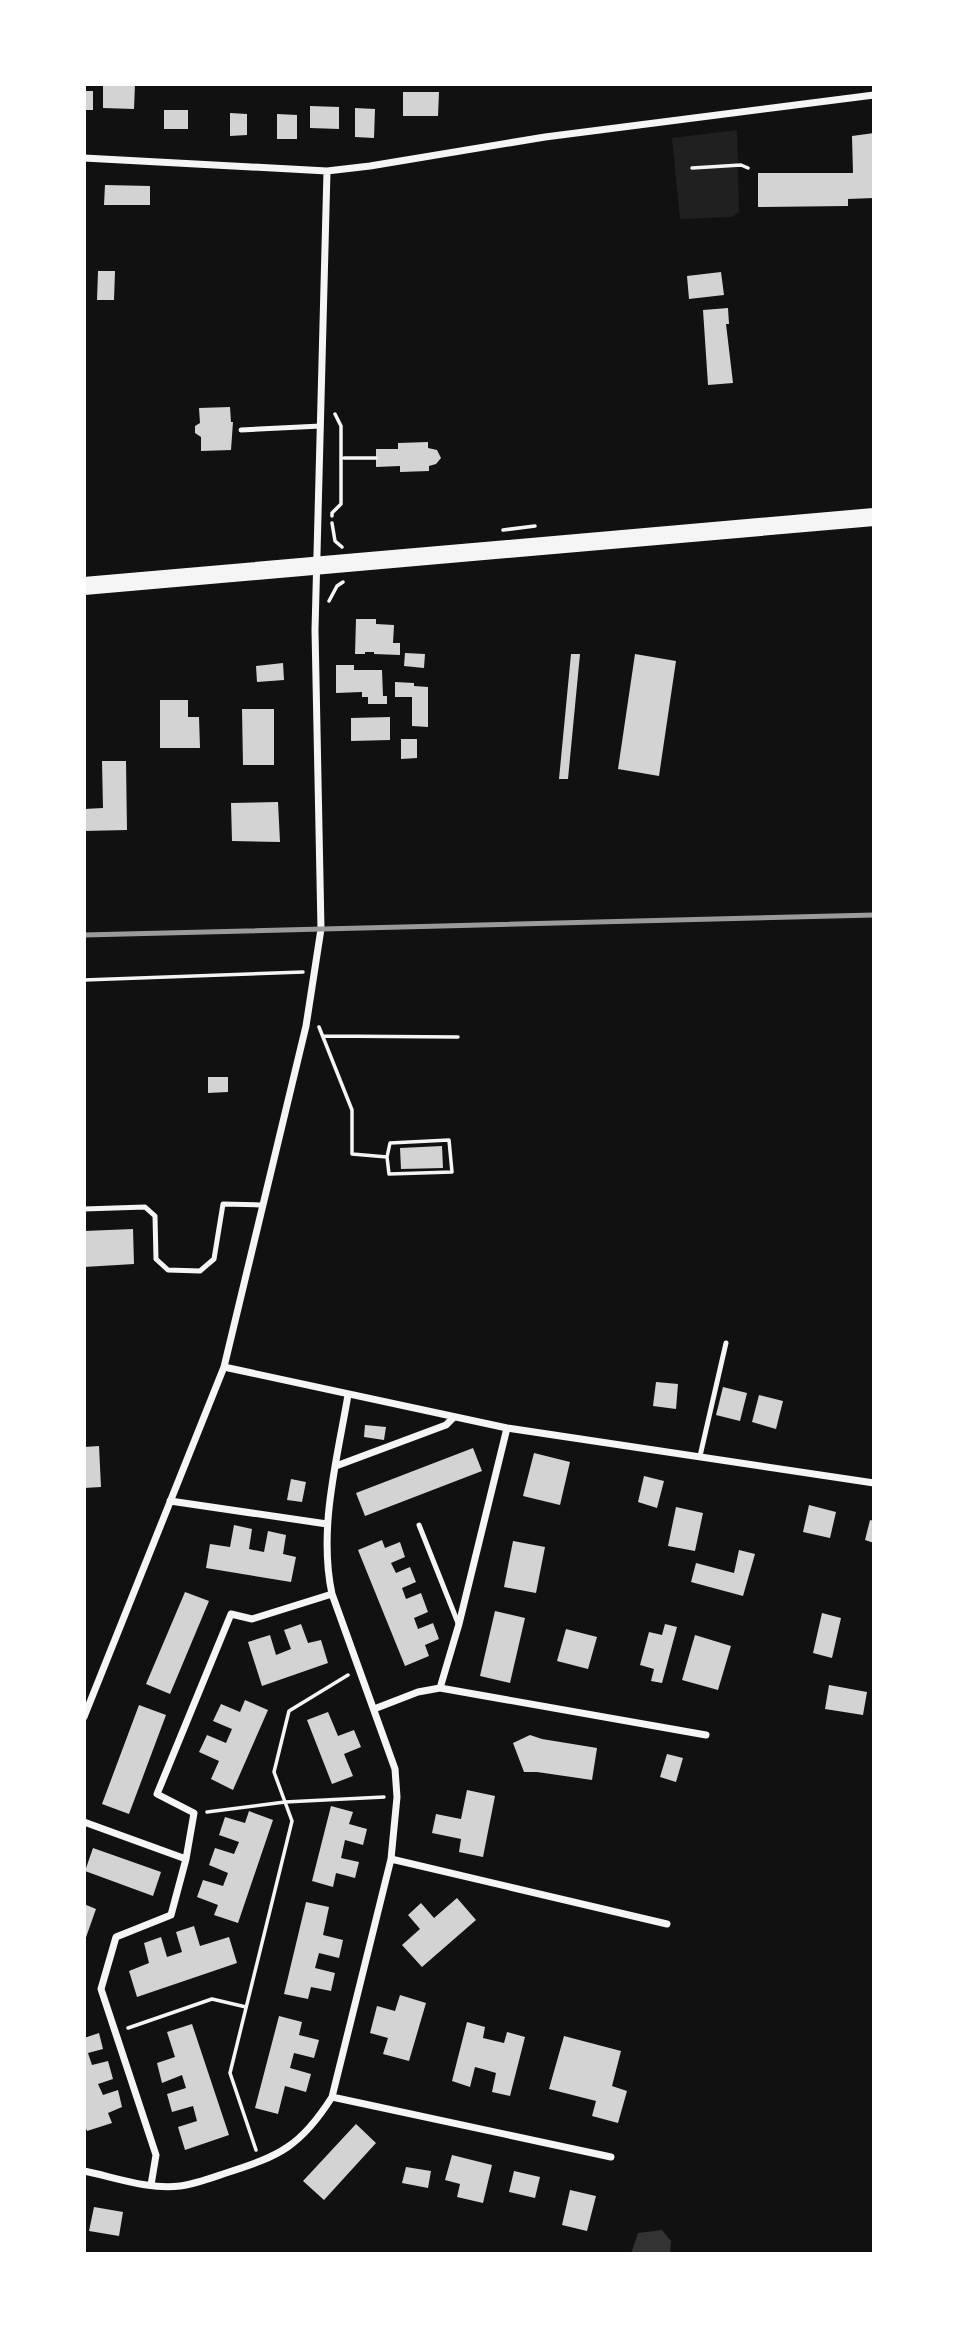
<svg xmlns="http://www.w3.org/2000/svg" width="958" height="2338" font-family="'Archivo Narrow',sans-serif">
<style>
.green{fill:#202020}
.water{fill:#333}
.building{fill:#d3d3d3}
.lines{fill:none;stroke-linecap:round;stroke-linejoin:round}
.path{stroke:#f5f5f5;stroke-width:3.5}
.service{stroke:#f5f5f5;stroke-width:5}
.minor{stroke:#f5f5f5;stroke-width:7}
.primary{stroke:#f5f5f5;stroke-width:18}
.rail{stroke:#9a9a9a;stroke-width:5}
</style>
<rect width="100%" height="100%" fill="#111"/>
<path class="green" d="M737,130L739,212L732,217L680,219L672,138Z"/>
<path class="water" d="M662,2230L671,2241L670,2254H631L638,2233Z"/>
<path class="building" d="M103,84H135L134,109L103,108Z
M84,91H93V110H84Z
M403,92H439L438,116H403Z
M310,106L339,107V129L310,128Z
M355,108L375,109L374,138L355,137Z
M164,110H188V129H164Z
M230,113L247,114V135L230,136Z
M277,114L297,115V139H277Z
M874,133V198L848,199V206L758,207V173H853L852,136Z
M105,185L150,186V205H104Z
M98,271H115L114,300H97Z
M721,272L724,295L689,299L687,276Z
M728,308L729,324H726L733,383L708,385L703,310Z
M230,407L231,422H233L231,450L201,451V437L195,433V426L200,423L199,408Z
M428,442V448L437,450L441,458L436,464L429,466V471L400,472V466L376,467V449H398V443Z
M356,619H376V624L394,625L393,643H400V655L374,654V652H365V654H355Z
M405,653L425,654L424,668L404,666Z
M571,654H580L568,779H559Z
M635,654L676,661L659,776L618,769Z
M283,663L284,680L257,682L256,666Z
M336,665H354V670H382L383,696H387V704H368V697H362V692L336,693Z
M395,682L414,683V686L428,687V727L412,726V697H395Z
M160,700H188V717H199L200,748H160Z
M242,709H274V765H243Z
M390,717V740L351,741V718Z
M401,739H417V758L401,759Z
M102,761H126L127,830L84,831V809L103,808Z
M278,802L280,842L232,841L231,803Z
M208,1077H228V1092L208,1093Z
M442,1146L443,1168L401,1169L400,1148Z
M133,1229L134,1264L84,1267V1231Z
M656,1382L678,1384L676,1409L653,1406Z
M723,1387L747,1393L740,1421L716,1415Z
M759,1395L783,1401L776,1429L752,1422Z
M365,1425L386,1427L384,1440L364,1437Z
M99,1446L101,1487L84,1488V1447Z
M473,1448L482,1471L365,1516L356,1493Z
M534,1453L570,1462L560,1505L523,1496Z
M644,1476L664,1481L657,1508L638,1502Z
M291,1479L306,1482L302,1502L287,1500Z
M809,1505L836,1512L830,1538L803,1532Z
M676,1507L703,1513L695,1551L668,1546Z
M870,1520L874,1521V1543L865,1540Z
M234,1525L252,1529L249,1549L264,1552L268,1531L286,1535L283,1554L296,1557L291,1582L206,1568L210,1544L230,1547Z
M382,1540L385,1548L400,1542L405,1557L391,1563L396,1573L410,1567L416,1582L402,1588L406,1599L421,1593L428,1612L414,1618L418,1629L433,1623L439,1639L425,1645L429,1656L405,1666L358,1550Z
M513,1541L545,1547L536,1593L504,1587Z
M739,1550L755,1554L743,1596L691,1582L696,1563L734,1573Z
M185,1592L209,1601L170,1694L146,1684Z
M495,1611L525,1618L510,1683L480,1676Z
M822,1613L841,1618L832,1658L813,1653Z
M301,1624L308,1643L321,1640L328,1663L262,1686L248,1642L270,1635L276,1655L291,1649L284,1630Z
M665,1624L677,1627L662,1683L651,1681L654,1669L640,1665L649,1632L662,1635Z
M566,1629L597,1637L588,1669L557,1661Z
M695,1635L731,1646L718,1690L682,1680Z
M829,1685L867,1692L863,1715L825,1709Z
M245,1700L268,1710L233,1790L211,1779L219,1761L199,1752L207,1735L226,1743L232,1729L213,1721L221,1704L240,1712Z
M139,1705L166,1715L129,1814L102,1804Z
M328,1712L338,1736L354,1730L361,1747L344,1754L353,1776L332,1784L307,1720Z
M530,1735L542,1739L597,1748L592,1780L537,1772H524L513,1743Z
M667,1754L683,1758L676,1782L660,1777Z
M467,1790L495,1796L483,1857L459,1852L461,1839L432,1833L436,1814L461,1819Z
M331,1806L353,1812L349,1824L367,1829L363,1845L345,1840L341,1858L359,1862L355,1878L336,1873L333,1887L312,1881Z
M249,1811L273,1820L238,1923L214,1915L218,1905L197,1897L203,1880L223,1886L228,1873L209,1865L215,1848L234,1854L239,1842L219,1835L225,1817L245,1823Z
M93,1848L161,1872L153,1896L85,1871Z
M457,1898L476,1920L422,1967L402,1945L420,1929L408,1915L421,1903L434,1918Z
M306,1902L329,1907L323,1935L343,1940L339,1958L319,1953L315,1968L335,1973L331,1991L311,1987L308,1999L284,1994Z
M84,1904L96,1909L84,1943Z
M194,1926L200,1946L229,1937L237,1963L137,1997L129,1971L149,1963L144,1943L161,1937L167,1957L182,1952L176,1932Z
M400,1995L426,2003L409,2061L383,2054L388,2038L370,2033L377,2006L395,2011Z
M279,2016L302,2022L299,2035L319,2040L314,2058L294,2053L290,2068L311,2074L306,2092L285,2086L278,2114L255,2108Z
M467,2022L485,2027L483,2038L504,2043L507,2032L525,2037L510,2096L492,2092L496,2073L486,2070L475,2067L470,2087L452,2081Z
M192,2024L229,2135L185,2150L178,2127L197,2121L193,2106L172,2112L167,2094L186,2088L182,2075L162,2083L157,2063L175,2057L167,2032Z
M99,2033L103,2049L88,2053L92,2065L108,2061L113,2079L98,2084L103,2095L118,2090L122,2107L108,2113L112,2123L87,2131L84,2123V2038Z
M564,2036L621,2051L612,2086L627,2091L618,2123L592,2116L596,2101L549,2089Z
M356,2124L376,2143L324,2200L303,2181Z
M452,2155L492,2165L483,2203L457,2197L460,2184L445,2180Z
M406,2167L431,2171L428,2188L402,2183Z
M514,2171L540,2177L535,2198L509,2192Z
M570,2190L596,2196L587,2231L562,2225Z
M94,2207L123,2212L119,2236L89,2231Z"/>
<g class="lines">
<path class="path" d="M692,168L741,165L748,168
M344,458H376
M332,516V513L341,504V426L335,414
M332,523L335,541L342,547
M503,530L535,526
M329,601L337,586L343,582
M84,980L303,972
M319,1027L352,1110V1154L387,1157L390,1143L449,1140L452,1172L389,1174L387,1157
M323,1036L458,1037
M207,1812L285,1802L384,1797
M128,2028L212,1999L246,2007
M256,2150L230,2073L292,1821L274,1772L289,1711L348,1675"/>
<path class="service" d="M241,430L321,426
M84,1209L145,1207L155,1216L156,1259L168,1270L200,1271L214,1259L223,1204L261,1205
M700,1456L726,1343
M419,1525L458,1623"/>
<path class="minor" d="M84,158L327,171L370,166L545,137L874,95
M224,1367L507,1428L874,1483
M336,1466L446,1425L454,1417
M170,1501L327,1524
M440,1688L459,1624L507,1428
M374,1709L418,1692L440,1688L706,1735
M84,1717L224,1367L306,1026L321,929L315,630L327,171
M84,1822L186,1859L171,1915L116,1937L101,1989L156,2155L151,2185
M186,1859L194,1813L157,1794L231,1614L252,1619L332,1594
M391,1859L667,1924
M332,2097L611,2157
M84,2171C114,2177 149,2190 180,2186C195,2184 211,2178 226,2173C280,2156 301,2146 332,2097L391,1859L397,1797L395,1769L332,1594C318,1529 337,1460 348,1395"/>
<path class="primary" d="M84,586L874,517"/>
<path class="rail" d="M84,935L874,915"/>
</g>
<rect width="958" height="2338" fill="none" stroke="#ffffff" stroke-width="172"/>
</svg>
